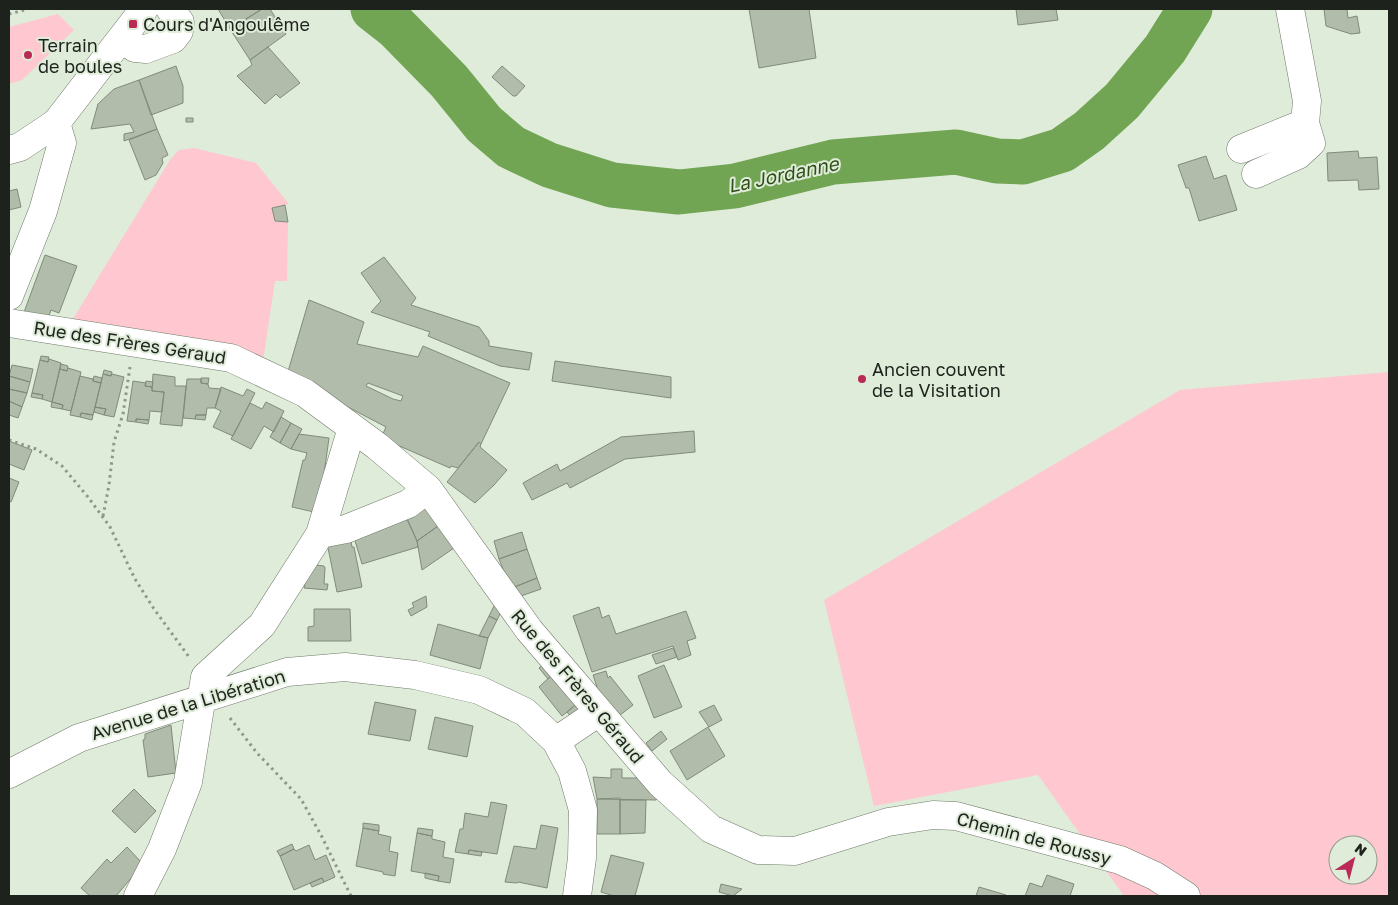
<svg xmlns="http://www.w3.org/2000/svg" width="1398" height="905" font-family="'Golos Text',sans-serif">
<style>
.green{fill:#ffc7cf;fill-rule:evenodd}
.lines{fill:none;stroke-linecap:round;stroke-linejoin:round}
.river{stroke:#71a553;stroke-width:45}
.building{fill:#b1bcab;stroke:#808b7b;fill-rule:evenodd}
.minor-casing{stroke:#707a6a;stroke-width:29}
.major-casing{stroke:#707a6a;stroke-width:29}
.path{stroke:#8e9789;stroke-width:3;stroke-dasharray:2.5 4;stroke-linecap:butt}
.minor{stroke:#fff;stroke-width:28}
.major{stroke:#fff;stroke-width:28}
.poi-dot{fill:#ba2a56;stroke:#dfecd9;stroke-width:2}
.labels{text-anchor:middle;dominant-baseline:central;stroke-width:4;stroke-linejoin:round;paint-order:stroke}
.poi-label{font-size:18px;fill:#1e221c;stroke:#dfecd9;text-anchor:start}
.street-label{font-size:18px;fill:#1e221c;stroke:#dfecd9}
.water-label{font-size:19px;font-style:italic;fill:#2d4f16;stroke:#dfecd9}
</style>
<rect width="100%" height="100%" fill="#dfecd9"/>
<path class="green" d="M58,14L74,30L22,80L9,84V27Z
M194,148L256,163L289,204L272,208L275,221L288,222L287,281H275L263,361L68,327L170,160L179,150Z
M1389,372V896H1124L1038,775L874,806L824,600L1180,390ZM1338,845H1368V875H1338Z"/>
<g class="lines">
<path class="river" d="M373,9L396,27L449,81L484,124L511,147L549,165L612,185L679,192L735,186L833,162L956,152L997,161L1023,162L1062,150L1089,131L1122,101L1165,49L1190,9"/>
</g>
<path class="building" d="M218,9H262L230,29Z
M262,9H270L286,34L250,60L230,29Z
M749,9H809L816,58L759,68Z
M1016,9H1056L1058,20L1018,25Z
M1324,9H1350H1347L1348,18L1357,16L1360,33L1351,34L1326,26Z
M268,47L300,83L280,98L276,94L265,104L237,76L252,65L250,60Z
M176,66L183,86V103L151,115L139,80Z
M502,66L525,86L516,96H513L492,77Z
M139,80L157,129L124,141V134L134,132L130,124L91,129L98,104L114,89Z
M186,118H193V122H186Z
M157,129L168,155L162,158L163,163L156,175L145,180L129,140Z
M1358,151L1359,158L1377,157L1379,189L1359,190L1358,180L1328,181L1327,153Z
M1206,156L1214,179L1226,175L1237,210L1199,221L1189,188H1186L1178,165Z
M17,189L21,207L9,210V191Z
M285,205L288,222L275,221L272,208Z
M45,255L77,266L59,313L51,310L47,321L23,315Z
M384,257L416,298L411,305L479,327L489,341V346L532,353L529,370L500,366L428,336L430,332L371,312L381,301L361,273Z
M309,300L364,322L357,344L418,357L423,346L510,383L481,444L479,442L458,468L451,466L450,468L381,438L386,427L287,375ZM368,383L403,396L401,401L393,399L366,386Z
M41,356L49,357L48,362L40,360Z
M49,359L61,363L52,402L42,399L43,395L32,393L40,360L48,362Z
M555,361L671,377V398L552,381Z
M61,364L68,366L67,371L60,369Z
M12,365L33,369L30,382L9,376Z
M68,368L81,372L71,411L62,409L63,405L52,402L60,369L67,371Z
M104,370L112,372L111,376L103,374Z
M103,374L111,376L112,374L124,377L114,417L104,415L106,409L95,407Z
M153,374L175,377V386H186L182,426L160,424L164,392L152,391Z
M9,376L30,382L27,393L9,389Z
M80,376L93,379V381L101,383L93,415L81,413L80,417L70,415Z
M94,376L102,378L101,383L93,381Z
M201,378H209L208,384L201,383Z
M187,379H201V383L208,384L209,388L221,389L215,408H207L206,415H196L195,419L183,418Z
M133,381L146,383L145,386L152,387V391L164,392L162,412L150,411L149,420L136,419V422L127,421Z
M146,381L153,382L152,387L145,386Z
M221,387L243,396L247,389L255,393L233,436L213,427L221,411L215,408Z
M9,389L27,393L22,407L9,401Z
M32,393L43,395L42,399L31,397Z
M9,401L22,407L18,418L9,415Z
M52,402L63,405L62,409L51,407Z
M266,402L284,411L274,432L264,426L251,449L231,439L250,403L262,409Z
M95,407L106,409L104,415L94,412Z
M81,413L93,415L92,420L80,417Z
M196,415H206L205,420L195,419Z
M281,417L291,423L280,443L270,437Z
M136,419L149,420L148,424L136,422Z
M291,423L302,429L291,449L280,443Z
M694,431L695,452L625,459L570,488L567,483L532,500L523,483L557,464L560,471L621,437Z
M299,434L329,438L324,474L314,512L292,507L303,460H305L307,453L291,449Z
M9,441L32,450L24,470L9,464Z
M479,442L481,444L480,447L507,470L494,485L475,503L447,482Z
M9,478L19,482L11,502L9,501Z
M423,504L438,526L417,541L405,515Z
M405,514L417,541L418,547L362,564L353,534Z
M438,526L454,548L422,570L417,541Z
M522,532L527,549L499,559L494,541Z
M350,535L352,547H354L362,587L337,592L327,543Z
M527,549L537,578L512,588L507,579L499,559Z
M308,564L324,566L325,568L324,584H328L327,590L304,588Z
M537,578L541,589L518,597L512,588Z
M426,596L427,607L411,616L408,610L414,607L412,603Z
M495,604L501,612L497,620L489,616Z
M599,607L602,618L609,615L616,634L686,611L696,638L687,641L691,655L678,660L673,646L592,672L573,616Z
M314,609H350L351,641H308V627L314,626Z
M489,616L497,620L488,638L479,636Z
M438,624L488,638L480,669L430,655Z
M673,648L677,657L656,664L652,655Z
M546,662L554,673L548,679L539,668Z
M664,665L682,707L654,718L638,676Z
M606,671L608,678L610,676L633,705L615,719L593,691L597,687L593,675Z
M554,673L578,703L562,716L539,687Z
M375,702L416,710L410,741L368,734Z
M575,705L580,712L572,718L567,712Z
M714,705L722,720L709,727L699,712Z
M435,717L473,726L467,757L428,749Z
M171,725L176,773L148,777L143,740L145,739V734Z
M708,727L725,756L687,780L670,751Z
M661,731L667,739L652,751L646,743Z
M611,769H622V778H645L661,794L656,800L597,799L593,777L611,778Z
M134,789L156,811L135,833L112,811Z
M620,798V834H597V799Z
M620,800H646L645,833L620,834Z
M491,802L507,805L497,854L469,850L468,854L455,852L460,829H463L465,813L488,817Z
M363,823L379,825V831L363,828Z
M541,825L558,828L547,888L518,882L517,883L505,882L514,846L536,849Z
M363,828L379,831L378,834L391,837L389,851L398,853L395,876L383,874V872L356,866Z
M418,828L433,830L432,836L417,833Z
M417,833L432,836V839L445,842L443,857L454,859L450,883L438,881L439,876L411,871Z
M292,844L294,849L280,856L277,851Z
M309,845L315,860L326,855L335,877L324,882L322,878L294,890L280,856L294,849L296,851Z
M127,847L143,864L116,896H90L81,888L107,859L111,863Z
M469,850L482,852L481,856L468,854Z
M611,855L644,863L635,896H614L601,892Z
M425,873L439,876L438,881L425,878Z
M1047,875L1074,884L1070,896H1025L1030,883L1042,887Z
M322,878L324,882L312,887L310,883Z
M721,884L742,889L733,896L719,892Z
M979,887L1006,895L1005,896H976Z"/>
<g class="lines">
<defs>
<path id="minor" d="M122,39L135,48L146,49L173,39L179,31L180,22L170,9
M1241,149L1305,123L1307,101L1290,9
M1256,174L1298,155L1311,143L1305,123
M9,296L43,211L62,143L56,123
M9,323L231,358L305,393L377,446L428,489L529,630L660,783L711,829L758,850L795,851L888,822L933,815L956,816L1120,860L1155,876L1186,896
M352,428L320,534L346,529L408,504L428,489
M556,741L599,712
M9,774L79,738L287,672L345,667L415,675L479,690L525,712L556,741L572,771L583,810L582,858L577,896
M138,896L162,849L188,782L205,677L262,625L320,534"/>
<path id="major" d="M9,150L20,147L56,123L144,9"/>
</defs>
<use href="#minor" class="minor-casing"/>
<use href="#major" class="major-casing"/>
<path class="path" d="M9,14L28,9
M9,440L36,449L62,466L88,497L110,527L135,579L154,609L189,657
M103,516L109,485L114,442L123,414L130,367
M230,718L257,753L301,799L321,835L351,896"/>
<use href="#minor" class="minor"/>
<use href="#major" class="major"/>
</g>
<g class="poi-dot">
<rect x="128" y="19" width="10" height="10" rx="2.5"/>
<circle cx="28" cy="55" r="5"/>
<circle cx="862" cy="379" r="5"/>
</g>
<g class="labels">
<g class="poi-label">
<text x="143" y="24">Cours d'Angoulême</text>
<text x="38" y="45">Terrain<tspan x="38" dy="21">de boules</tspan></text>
<text x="872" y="369">Ancien couvent<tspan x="872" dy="21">de la Visitation</tspan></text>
</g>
<g class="street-label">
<text transform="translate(130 342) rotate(9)">Rue des Frères Géraud</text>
<text transform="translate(578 686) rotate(50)">Rue des Frères Géraud</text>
<text transform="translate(188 704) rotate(-17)">Avenue de la Libération</text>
<text transform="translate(1034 838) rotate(15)">Chemin de Roussy</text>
</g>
<g class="water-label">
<text transform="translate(783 174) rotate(-12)">La Jordanne</text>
</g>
</g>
<rect width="1398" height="905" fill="none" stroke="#1e221c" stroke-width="20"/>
<g transform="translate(1353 860) rotate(36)"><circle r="24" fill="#dfecd9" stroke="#929b8d"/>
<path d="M0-4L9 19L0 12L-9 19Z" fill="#ba2a56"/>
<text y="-8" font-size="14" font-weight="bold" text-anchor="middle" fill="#1e221c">N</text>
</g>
</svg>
